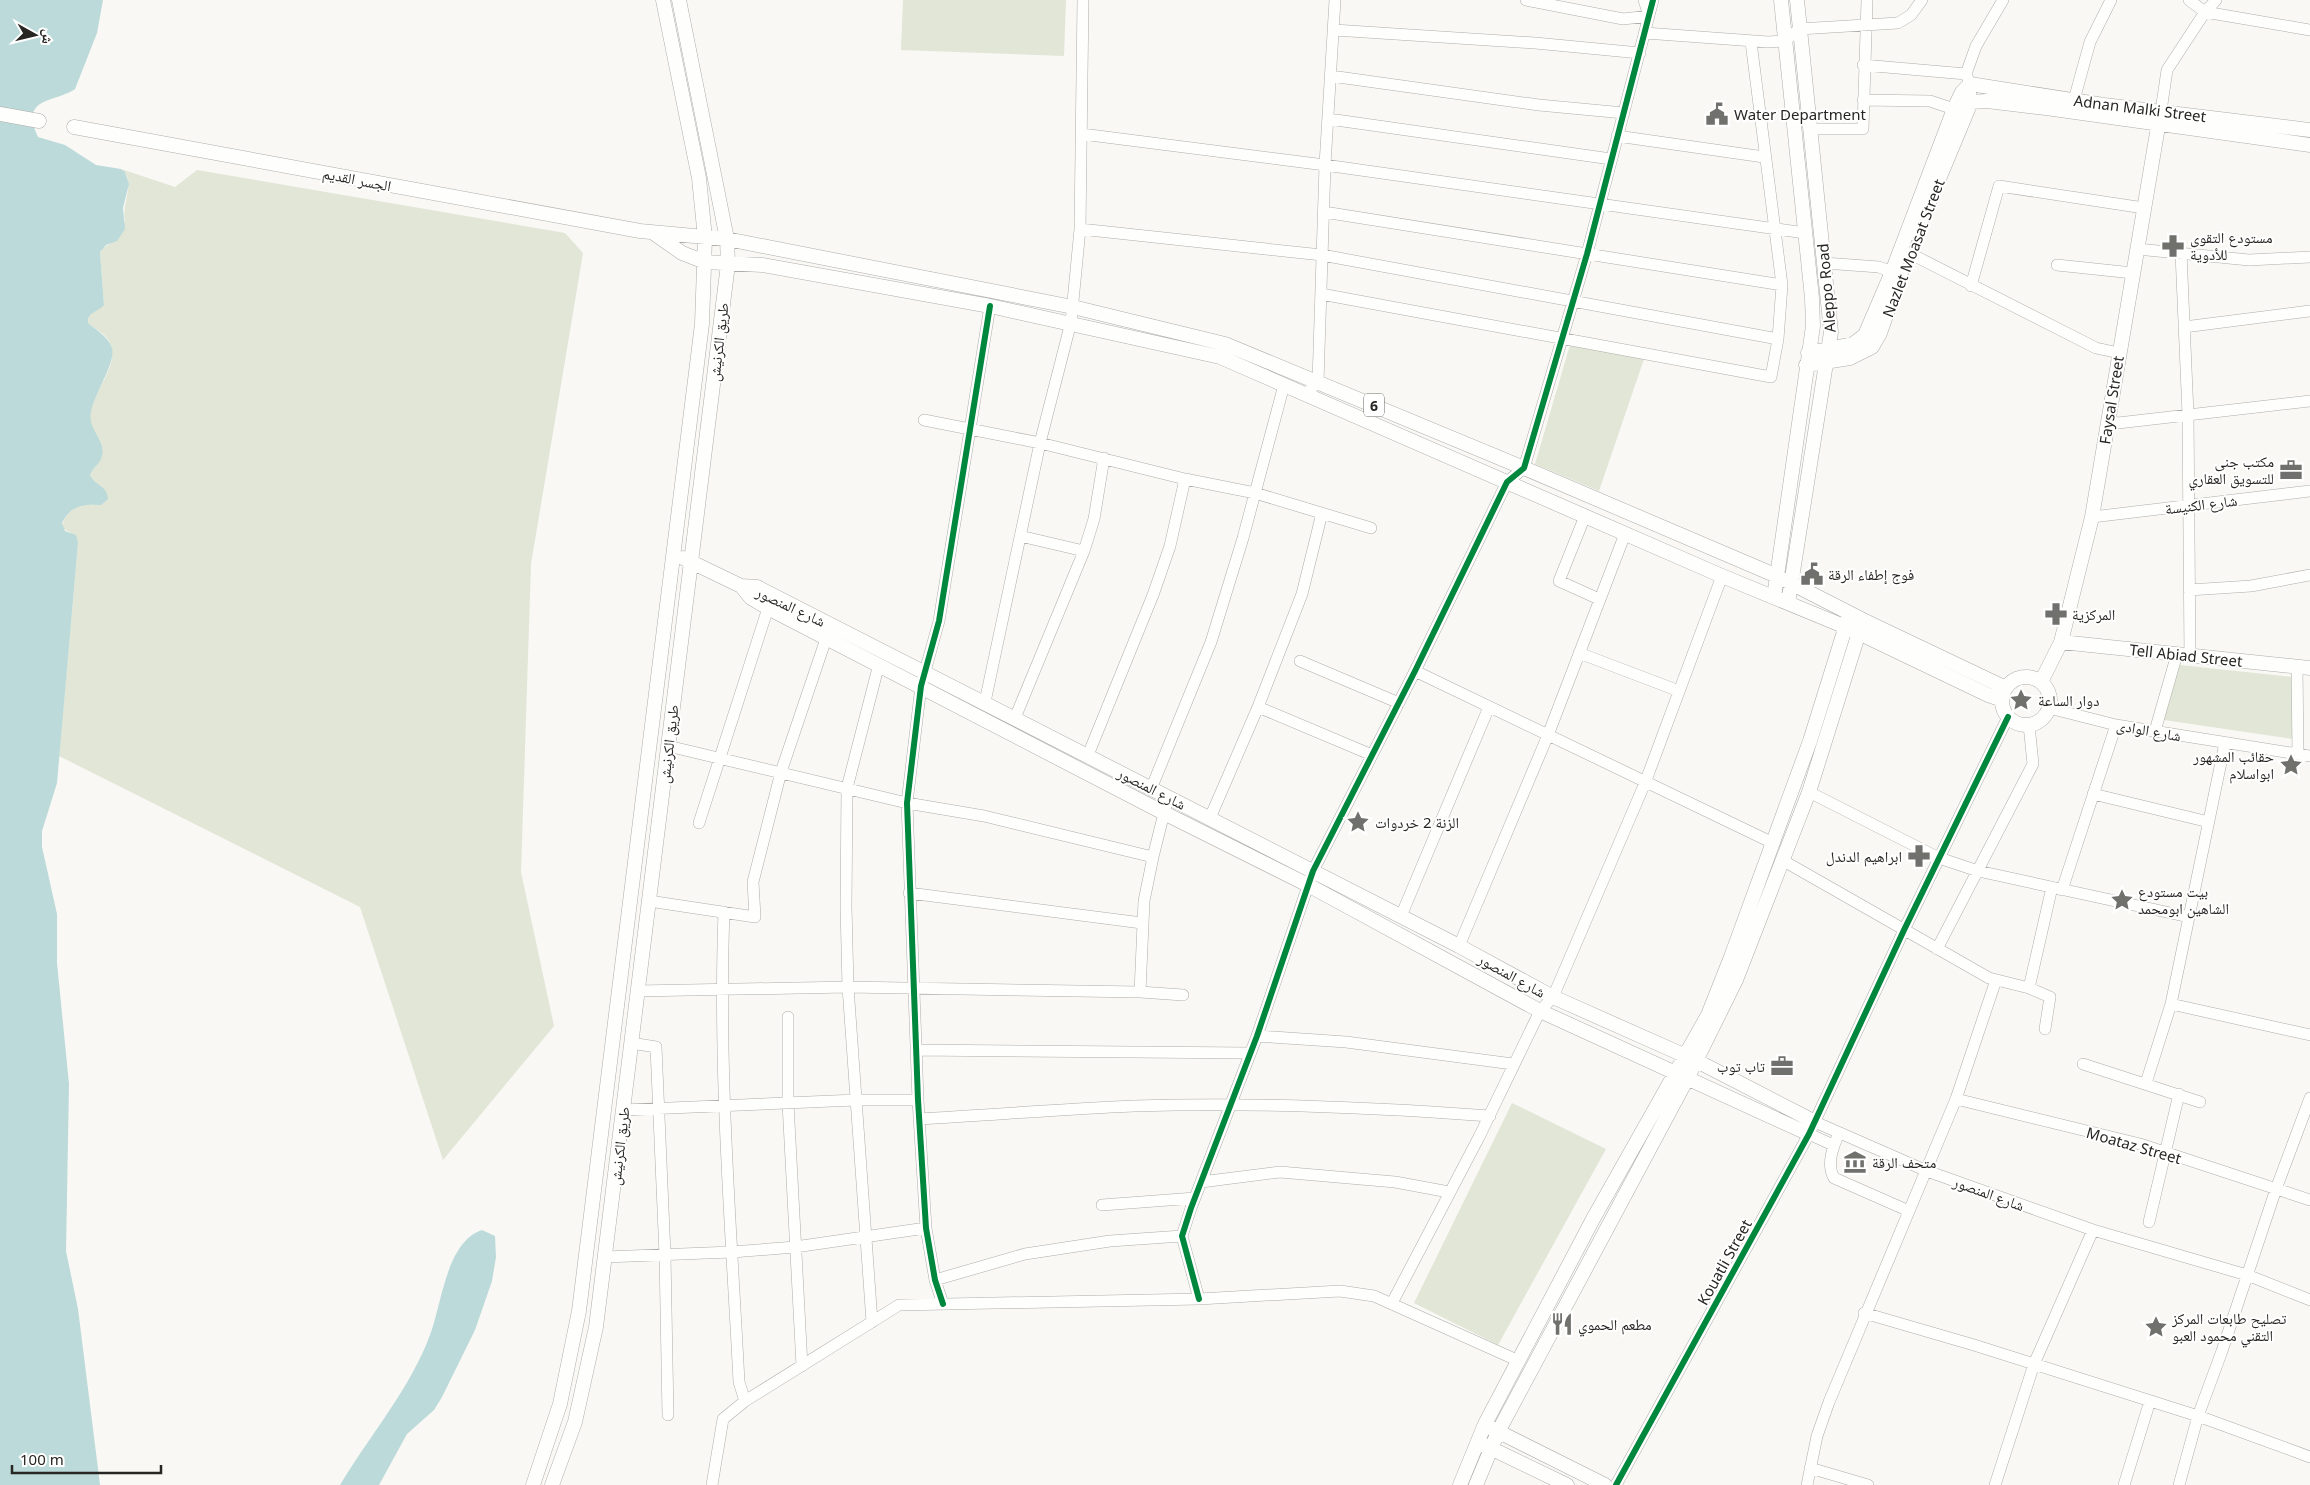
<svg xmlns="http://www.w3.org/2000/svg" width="2310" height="1485" font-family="'Noto Sans','Noto Naskh Arabic',sans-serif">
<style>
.green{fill:#e1e6d7}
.water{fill:#bbdad9}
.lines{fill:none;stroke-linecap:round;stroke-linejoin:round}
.minor-casing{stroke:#aeadaa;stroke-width:12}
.major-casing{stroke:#aeadaa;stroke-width:15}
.minor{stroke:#fefefd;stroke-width:11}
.major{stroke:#fefefd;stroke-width:14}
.cycleway-casing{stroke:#fff;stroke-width:9}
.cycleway{stroke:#00873e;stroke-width:6}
.labels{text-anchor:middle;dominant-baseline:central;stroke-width:4;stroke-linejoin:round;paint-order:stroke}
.shield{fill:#fff;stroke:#686765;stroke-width:1}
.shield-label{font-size:14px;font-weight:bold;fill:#272623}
.street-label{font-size:15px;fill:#272623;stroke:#fff}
.poi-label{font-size:15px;fill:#272623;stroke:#fff;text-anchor:start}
</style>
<rect width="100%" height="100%" fill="#f9f8f4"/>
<path class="green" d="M903,0H1066L1064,56L901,50Z
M121,169L175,187L197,170L565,233L583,253L531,564L521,872L554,1026L443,1160L360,907L59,756L78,543L71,533L62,528C63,512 80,502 94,505L90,474L102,457C103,442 89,432 90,417C91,392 122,365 109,341C105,333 94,329 88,323C87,313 97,309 104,305L100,252L103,248L111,243L125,221C121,205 137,180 121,169Z
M1570,345L1644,359L1599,491L1535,464Z
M2180,665L2293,677V739L2164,720Z
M1512,1103L1606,1149L1498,1345L1414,1303Z"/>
<path class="water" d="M0,0H103L97,33L75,89C55,103 19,96 38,137L65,145L96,165L121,169L125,172L129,184L123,208L125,229L117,241L106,245L100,252L104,305C98,312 87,312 88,323C97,331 108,336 112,348C116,363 94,394 91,412C87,429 106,440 102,456C101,463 93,467 90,475C94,485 108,486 108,499L101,505C84,504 71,505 62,523L65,531L76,535L78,543L57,783L42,831V847L57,914V963L69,1084L66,1251L78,1309L100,1485H0Z
M482,1230L495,1236L496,1257L492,1281L475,1330L442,1397L434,1410L407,1434L379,1485H340C370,1435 410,1389 430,1335C442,1304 446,1242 482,1230Z"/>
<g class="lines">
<defs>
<path id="minor" d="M1526,0L1623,19L1649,16L1644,0
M2189,0L2205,12L2310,30
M1334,30L1535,43L1640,53
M1645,33L1768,42L1785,41L1799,29L1898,23L1911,15L1922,0
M1863,65L1966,74
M1331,76L1539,105L1624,113
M1863,100L1930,101L1954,109
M2074,100L2090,42L2111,0
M1971,102L1970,84L1966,74L1976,46L2003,0
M2161,111L2167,70L2205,12L2216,0
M1329,119L1611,159
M1810,129H1863L1867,0
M1082,134L1325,165L1805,233
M1617,136L1764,157
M1324,212L1782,285
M1080,229L1322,255L1778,339
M2137,249L2249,260L2310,257
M1909,253L2096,348L2119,353
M2181,253L2188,414L2190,656
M1824,263L1879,267L1892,272
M2057,265L2133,273
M1971,286L1999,186L2144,208
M1321,294L1771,377L1778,339L1782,285L1751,42
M2184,327L2310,311
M1306,394L1318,382L1325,165L1335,0
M924,420L1040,443L1185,479L1255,493L1371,528
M2108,421L2118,423L2310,401
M1585,516L1559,581L1599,599
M2092,517L2310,491
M1020,536L1084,551
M2189,590L2251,586L2310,575
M1579,653L1679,691
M1300,661L1399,703
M2297,666L2298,754
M1415,671L1773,843
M985,702L1040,443L1071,322L1080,229L1083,0
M1258,707L1372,755
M2049,708L2116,725L2310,756
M1015,718L1084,551L1094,519L1104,458
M2155,731L2177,654
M668,746L907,803L984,816L1153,857
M1088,755L1153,595L1170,546L1185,479
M1151,789L1211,642L1243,538L1284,385
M1809,792L1939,858L1978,871L2189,917
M2093,794L2209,822
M1210,818L1258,707L1302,594L1322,513
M699,823L768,608
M1782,860L1989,978L2029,988
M2062,890L2116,725
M909,893L1142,923
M649,901L755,917L753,882L781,772L829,630
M724,912C718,1069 731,1226 739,1382L745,1401
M1401,916L1489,707
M1459,946L1548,735L1625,534
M1937,949L2033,764L2029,725
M638,991L848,987L1140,992L1183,995
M1140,992L1144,901L1153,857L1168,797
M2171,1004L2310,1035
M788,1017V1103L802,1366
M2045,1029L2050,997L2029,988L2052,887
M1257,1036L1346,1042L1513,1064
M631,1043L656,1047L665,1255L668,1415
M916,1050L1250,1053
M2083,1064L2200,1102
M2146,1083L2171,1004L2225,743
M1956,1099L2140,1144L2310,1200
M623,1110L856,1100H918
M919,1119C991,1115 1063,1109 1134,1106C1253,1102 1372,1107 1490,1116
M1815,1122L1927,1171L2093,1230L2247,1275L2310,1300
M1839,1133C1833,1147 1826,1164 1834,1178L1909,1211
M1809,1134L1833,1145
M1201,1182L1280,1172L1395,1182L1449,1192
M1102,1205L1195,1198
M2149,1222L2179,1094
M605,1257L732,1252L795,1247L926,1228
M935,1280L1025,1254L1110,1241L1182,1236
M1199,1299L1182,1236L1191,1208L1257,1036L1313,871L1415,671L1507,482L1524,468L1587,254L1653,0
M1392,1303L1479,1137L1540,1011L1553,997L1645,783L1722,576
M943,1304L935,1280L926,1228L918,1100L907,803L921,686L939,621L990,306
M1864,1313L1974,1345L2198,1416L2310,1457
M872,1322L848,987L846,907L847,788L879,664
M1810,1468L1868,1485
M712,1485L723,1419L745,1401L899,1305L1199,1299L1340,1291L1374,1296L1519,1361
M1616,1485L1809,1134L1904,930L2008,717
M1807,1485L1817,1436L1829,1402L1956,1099L1996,980
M1995,1485L2034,1364L2093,1230
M2124,1485L2150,1401
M2179,1485L2198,1416L2222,1351L2276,1189L2310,1098"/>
<path id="major" d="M0,114L39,121
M74,127L640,231L727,239L1073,307L1225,344L1524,468L1777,576L1863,620L2006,688
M655,234L682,253L705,262L762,265L990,306L1220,357L1722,576L1846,627L1988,695L2002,700
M1916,234L1971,102L1987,101L2046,108L2310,145
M1808,353L1853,344L1865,335L1892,272L1954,109L1962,92L1970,84L2104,105L2310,130
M1806,365L1850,358L1872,347L1880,333L1902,270
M683,558L741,586L757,587L1459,946L1553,997L1697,1061L1815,1122
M741,586L751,598L768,608L1164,813L1308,885L1540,1011L1809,1134
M1774,597L1813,326L1812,298L1781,0
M1788,603L1831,332L1797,0
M2061,642L2310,668
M2002 701a24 24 0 1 1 48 0a24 24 0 1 1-48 0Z
M2041,682L2061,642L2092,517L2160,115
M1491,1428L1605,1485
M1482,1444L1567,1485
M533,1485L560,1404L579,1311L702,324L705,238L699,178L663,0
M552,1485L575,1422L596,1327L728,264L727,239L679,0
M1460,1485L1485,1424L1593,1219L1708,1015L1731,957L1810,741L1848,619
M1476,1485L1498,1432L1688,1077L1736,980L1809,792L1861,626"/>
</defs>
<use href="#minor" class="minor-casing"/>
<use href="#major" class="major-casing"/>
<use href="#minor" class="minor"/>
<use href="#major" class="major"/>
<defs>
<path id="cycleway" d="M1199,1299L1182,1236L1191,1208L1257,1036L1313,871L1415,671L1507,482L1524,468L1587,254L1653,0
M943,1304L935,1280L926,1228L918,1100L907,803L921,686L939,621L990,306
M1616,1485L1809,1134L1904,930L2008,717"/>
</defs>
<use href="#cycleway" class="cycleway-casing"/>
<use href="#cycleway" class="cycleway"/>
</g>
<defs>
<symbol id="civic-bare" viewBox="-9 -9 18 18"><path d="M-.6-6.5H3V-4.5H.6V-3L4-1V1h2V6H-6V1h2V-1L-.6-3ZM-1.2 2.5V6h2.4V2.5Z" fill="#70706c" stroke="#fff" stroke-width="2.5" paint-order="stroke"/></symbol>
<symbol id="pharmacy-bare" viewBox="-9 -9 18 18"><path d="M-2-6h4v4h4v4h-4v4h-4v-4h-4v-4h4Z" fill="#70706c" stroke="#fff" stroke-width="2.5" paint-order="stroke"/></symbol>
<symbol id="office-bare" viewBox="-9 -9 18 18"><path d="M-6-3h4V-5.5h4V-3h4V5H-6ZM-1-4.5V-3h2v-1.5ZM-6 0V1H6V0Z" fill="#70706c" stroke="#fff" stroke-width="2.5" paint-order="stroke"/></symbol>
<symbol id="sight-bare" viewBox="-9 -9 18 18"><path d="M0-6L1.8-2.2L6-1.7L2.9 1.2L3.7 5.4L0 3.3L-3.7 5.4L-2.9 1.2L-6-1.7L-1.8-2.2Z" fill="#70706c" stroke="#fff" stroke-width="2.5" paint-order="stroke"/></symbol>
<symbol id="museum-bare" viewBox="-9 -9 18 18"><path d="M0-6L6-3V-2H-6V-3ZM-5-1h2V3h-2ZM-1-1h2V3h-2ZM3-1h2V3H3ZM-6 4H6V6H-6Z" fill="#70706c" stroke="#fff" stroke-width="2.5" paint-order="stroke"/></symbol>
<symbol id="restaurant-bare" viewBox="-9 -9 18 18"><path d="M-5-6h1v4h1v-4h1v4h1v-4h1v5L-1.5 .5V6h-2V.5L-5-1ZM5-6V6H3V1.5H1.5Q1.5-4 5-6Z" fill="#70706c" stroke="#fff" stroke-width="2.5" paint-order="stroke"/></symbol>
</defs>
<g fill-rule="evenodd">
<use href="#civic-bare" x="1701" y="98" width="32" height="32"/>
<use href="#pharmacy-bare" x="2157" y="230" width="32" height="32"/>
<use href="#office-bare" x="2275" y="454" width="32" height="32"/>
<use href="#civic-bare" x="1796" y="558" width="32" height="32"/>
<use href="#pharmacy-bare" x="2040" y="598" width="32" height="32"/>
<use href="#sight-bare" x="2005" y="684" width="32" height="32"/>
<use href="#sight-bare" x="2275" y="749" width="32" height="32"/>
<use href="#sight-bare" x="1342" y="806" width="32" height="32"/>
<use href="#pharmacy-bare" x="1903" y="840" width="32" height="32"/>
<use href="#sight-bare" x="2106" y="884" width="32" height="32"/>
<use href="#office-bare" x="1766" y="1050" width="32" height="32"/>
<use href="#museum-bare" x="1839" y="1146" width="32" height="32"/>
<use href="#restaurant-bare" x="1546" y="1308" width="32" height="32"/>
<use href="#sight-bare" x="2140" y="1311" width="32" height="32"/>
</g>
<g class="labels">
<rect class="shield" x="1364" y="393.5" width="20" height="23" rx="4"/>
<g class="shield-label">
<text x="1374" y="405">6</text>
</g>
<g class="street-label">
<text transform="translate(2140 108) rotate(7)">Adnan Malki Street</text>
<text transform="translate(357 179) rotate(11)">الجسر القديم</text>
<text transform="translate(1913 248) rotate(-69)">Nazlet Moasat Street</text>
<text transform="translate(1826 288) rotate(-95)">Aleppo Road</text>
<text transform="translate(718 342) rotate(-83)">طريق الكرنيش</text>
<text transform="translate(2111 400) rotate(-81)">Faysal Street</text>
<text transform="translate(2201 504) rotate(-7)">شارع الكنيسة</text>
<text transform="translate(791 606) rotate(25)">شارع المنصور</text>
<text transform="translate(2186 655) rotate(6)">Tell Abiad Street</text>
<text transform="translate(2149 730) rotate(10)">شارع الوادى</text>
<text transform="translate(668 744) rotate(-83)">طريق الكرنيش</text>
<text transform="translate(1152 788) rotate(27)">شارع المنصور</text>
<text transform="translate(1512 975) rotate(29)">شارع المنصور</text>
<text transform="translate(2134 1145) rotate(16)">Moataz Street</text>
<text transform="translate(619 1146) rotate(-83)">طريق الكرنيش</text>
<text transform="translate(1989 1193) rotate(20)">شارع المنصور</text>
<text transform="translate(1724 1262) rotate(-61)">Kouatli Street</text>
</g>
<g class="poi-label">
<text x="1734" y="114">Water Department</text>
<text x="2190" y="237">مستودع التقوى<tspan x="2190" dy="17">للأدوية</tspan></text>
<text x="2274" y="461" text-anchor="end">مكتب جنى<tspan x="2274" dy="17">للتسويق العقاري</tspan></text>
<text x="1828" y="574">فوج إطفاء الرقة</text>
<text x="2072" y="614">المركزية</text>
<text x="2038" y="700">دوار الساعة</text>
<text x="2274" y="756" text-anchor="end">حقائب المشهور<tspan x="2274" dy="17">ابواسلام</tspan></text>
<text x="1375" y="822">الزنة 2 خردوات</text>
<text x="1902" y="856" text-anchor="end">ابراهيم الدندل</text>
<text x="2138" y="891">بيت مستودع<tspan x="2138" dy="17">الشاهين ابومحمد</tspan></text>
<text x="1765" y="1066" text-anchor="end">تاب توب</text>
<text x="1872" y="1162">متحف الرقة</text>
<text x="2172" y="1318">تصليح طابعات المركز<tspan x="2172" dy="17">التقني محمود العبو</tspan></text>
<text x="1578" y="1324">مطعم الحموي</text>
</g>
</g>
<g transform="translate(35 35) rotate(98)" stroke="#ffffff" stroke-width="4" paint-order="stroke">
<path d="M0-4L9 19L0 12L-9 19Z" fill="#272623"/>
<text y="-8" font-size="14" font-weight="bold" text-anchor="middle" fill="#272623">ش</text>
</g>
<path d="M12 1465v8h149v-8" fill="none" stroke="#272623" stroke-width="2.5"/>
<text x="20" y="1465" font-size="15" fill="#272623" stroke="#ffffff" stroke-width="4" paint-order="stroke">100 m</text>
</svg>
